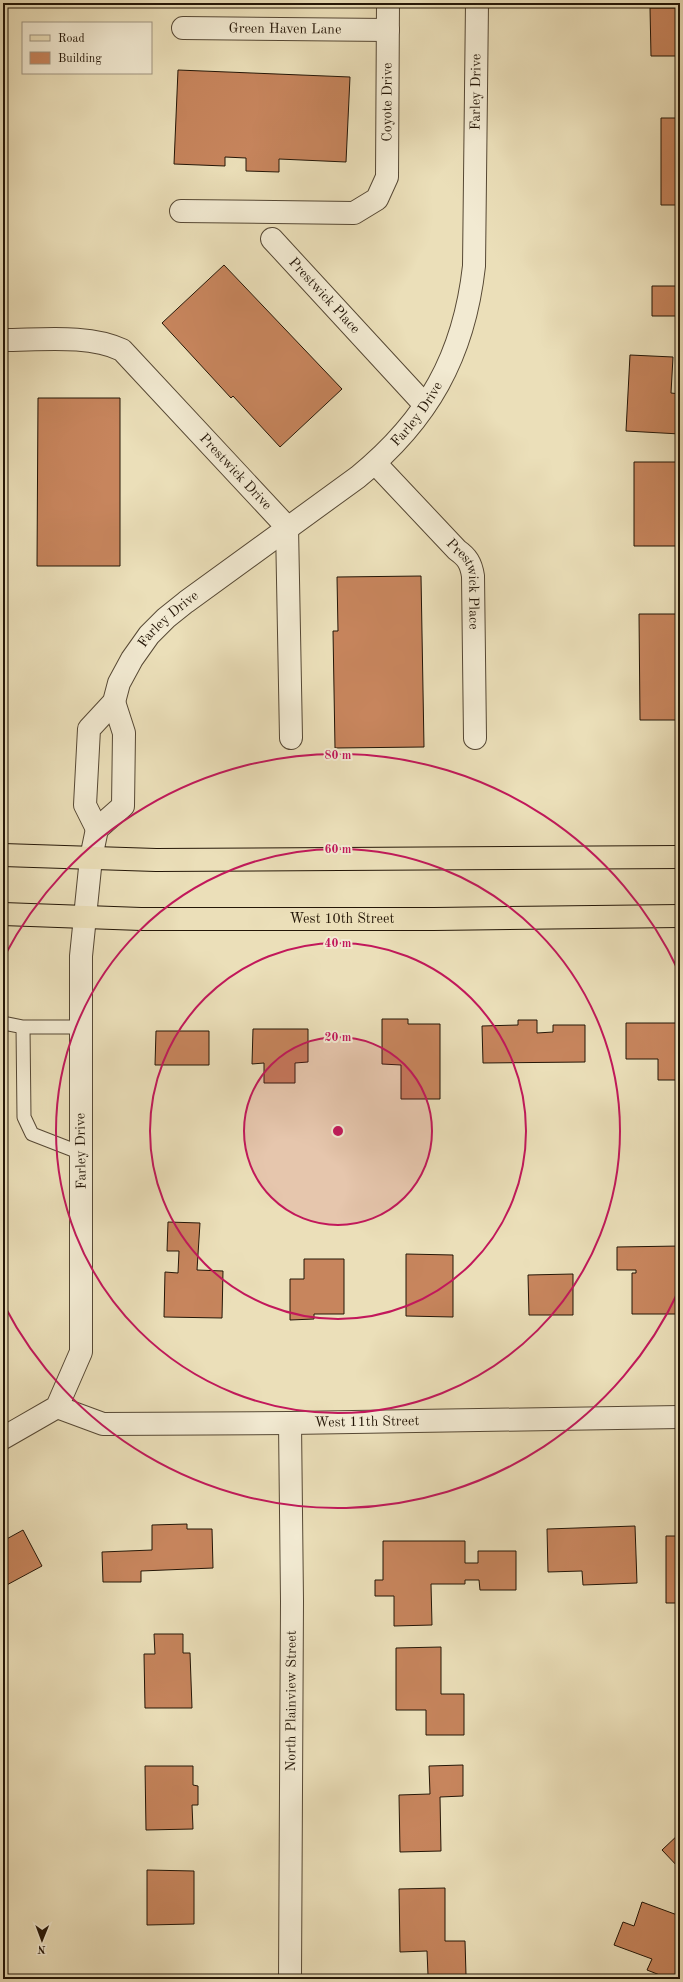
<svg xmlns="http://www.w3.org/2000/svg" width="683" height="1982" font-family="'Old Standard TT',serif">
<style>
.building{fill:#c7855d;stroke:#241607}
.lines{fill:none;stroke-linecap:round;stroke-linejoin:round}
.lane-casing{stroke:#564834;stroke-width:15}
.street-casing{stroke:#564834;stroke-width:24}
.primary-casing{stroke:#241607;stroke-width:24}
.lane{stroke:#f2ead2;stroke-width:13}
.street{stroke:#f2ead2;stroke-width:22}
.primary{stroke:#ebdfb9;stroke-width:22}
.ring{fill:none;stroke:#c2185b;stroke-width:2}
.labels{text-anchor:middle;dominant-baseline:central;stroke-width:4;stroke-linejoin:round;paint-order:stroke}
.street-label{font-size:14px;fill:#241607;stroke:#f2ead2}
.centre{fill:#c2185b;stroke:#f2ead2;stroke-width:2}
.ring-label{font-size:12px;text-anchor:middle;font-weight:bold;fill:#c2185b;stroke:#f2ead2;stroke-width:4;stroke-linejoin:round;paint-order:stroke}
</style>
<rect width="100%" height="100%" fill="#ebdfb9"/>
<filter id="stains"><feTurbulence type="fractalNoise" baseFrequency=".005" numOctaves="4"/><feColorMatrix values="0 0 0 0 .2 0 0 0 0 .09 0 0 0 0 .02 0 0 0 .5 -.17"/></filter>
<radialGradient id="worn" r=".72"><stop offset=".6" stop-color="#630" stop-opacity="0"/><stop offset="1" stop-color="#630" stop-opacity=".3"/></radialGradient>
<path class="building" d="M650,8H680V56H651Z
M178,70L350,77L346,162L279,159V172L246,171V158L225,157V166L174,164Z
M661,118H680V205H661Z
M224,265L342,389L280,447L233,396L231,398L162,323Z
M652,286H680V316H652Z
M630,355L673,357L671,393L680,394V434L626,431Z
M38,398H120V566H37Z
M634,462H680V546H634Z
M421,576L424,747L335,748L333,631H338L337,577Z
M639,614H680V720H640Z
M382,1019H408V1024H440V1099H401V1065L382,1064Z
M518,1020H537V1033L553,1032V1025H585V1062L483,1063L482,1026L518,1025Z
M626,1023H680V1080H658V1059H626Z
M253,1029H308V1062L295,1063V1083H264V1063L252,1064Z
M156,1031H209V1065H155Z
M168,1222L200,1223L197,1270L223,1271L222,1318L164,1317L165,1272L178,1273L179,1251H167Z
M680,1246V1314H632V1273H636V1270H617V1247Z
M406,1254L453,1255V1317L406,1316Z
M304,1259H344V1314H314V1319L290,1320V1279H304Z
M573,1274V1315H529L528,1275Z
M187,1524V1529H212L213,1568L141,1571V1582H103L102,1552L152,1550V1525Z
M635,1526L637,1583L583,1585L582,1571L548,1572L547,1529Z
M23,1530L42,1566L3,1587V1541Z
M666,1536H680V1603H666Z
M383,1541H465V1563H478V1551H516V1590H480L479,1580H465V1584H431L432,1625L394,1626V1596H375V1580H383Z
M154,1634H183V1653H190L192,1708H145L144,1654H155Z
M441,1647V1694H464V1735H426V1710H396V1648Z
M463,1765V1796L440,1797L441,1851L400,1852L399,1795L430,1794L429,1766Z
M145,1766H193V1785L198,1786V1805H192L193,1829L146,1830Z
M680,1833V1869L662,1850Z
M147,1870L194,1871V1924L147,1925Z
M445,1888V1941H465L466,1975H428L427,1951L400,1952L399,1889Z
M642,1902L680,1916V1979H670L647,1970L652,1959L614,1945L623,1922L634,1926Z
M148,1976L197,1977L196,1979H98H148Z"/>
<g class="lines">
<defs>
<path id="lane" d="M3,1023L23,1027
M81,1027H23L24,1117L32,1134L81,1153"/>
<g id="street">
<path id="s1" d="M183,28L388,30"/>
<path id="s2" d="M181,211L354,213L377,199L387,177L388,3"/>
<path id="s3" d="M272,239L425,405"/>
<path id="s4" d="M3,340C40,340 89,334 122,350L287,527L291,738"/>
<path id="s5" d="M375,463L457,550C467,557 471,563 473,576L475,738"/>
<path id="s6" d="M97,829L85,805L89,729L114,702L119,683L132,659L149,635L166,618L186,602L358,477C428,420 464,356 474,266L477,3"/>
<path id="s7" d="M57,1407L103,1424L290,1423L680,1417"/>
<path d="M3,1438L57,1407L81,1352V956L91,858L97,829L123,806L124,733L114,702"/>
<path id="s8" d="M290,1979L292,1601L290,1423"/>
</g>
<g id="primary">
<path d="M3,855L156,860L680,857"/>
<path id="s9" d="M3,914L141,919H434L680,916"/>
</g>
</defs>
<use href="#lane" class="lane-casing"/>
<use href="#street" class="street-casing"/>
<use href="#primary" class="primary-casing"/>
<use href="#lane" class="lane"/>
<use href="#street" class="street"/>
<use href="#primary" class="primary"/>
</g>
<circle cx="338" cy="1131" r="94" fill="#c2185b" fill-opacity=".12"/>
<g class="ring">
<circle cx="338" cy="1131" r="94"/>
<circle cx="338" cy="1131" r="188"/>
<circle cx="338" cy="1131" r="282"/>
<path d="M679 1290A376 376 0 0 1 4 1305M4 957A376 376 0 0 1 679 972"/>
</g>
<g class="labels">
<g class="street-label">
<text stroke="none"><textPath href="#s1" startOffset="102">Green Haven Lane</textPath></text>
<text stroke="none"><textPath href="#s6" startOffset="900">Farley Drive</textPath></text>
<text stroke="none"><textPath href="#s2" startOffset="299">Coyote Drive</textPath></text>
<text stroke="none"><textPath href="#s3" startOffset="77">Prestwick Place</textPath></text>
<text stroke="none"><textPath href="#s6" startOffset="565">Farley Drive</textPath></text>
<text stroke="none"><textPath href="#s4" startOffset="287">Prestwick Drive</textPath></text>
<text stroke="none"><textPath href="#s5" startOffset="156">Prestwick Place</textPath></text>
<text stroke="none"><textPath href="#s6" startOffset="241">Farley Drive</textPath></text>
<text stroke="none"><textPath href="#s9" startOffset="339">West 10th Street</textPath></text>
<text transform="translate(81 1151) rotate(-91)">Farley Drive</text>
<text stroke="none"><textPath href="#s7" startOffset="313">West 11th Street</textPath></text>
<text stroke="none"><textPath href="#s8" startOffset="278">North Plainview Street</textPath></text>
</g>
</g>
<circle cx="338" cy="1131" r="6" class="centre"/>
<g class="ring-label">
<text x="338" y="759">80 m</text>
<text x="338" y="853">60 m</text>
<text x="338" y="947">40 m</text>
<text x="338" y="1041">20 m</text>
</g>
<rect width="683" height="1982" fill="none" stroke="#ebdfb9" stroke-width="16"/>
<rect x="4" y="4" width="675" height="1974" fill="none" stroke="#241607" stroke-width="2"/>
<rect x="8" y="8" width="667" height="1966" fill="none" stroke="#241607"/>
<rect x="22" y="22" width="130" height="52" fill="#f2ead2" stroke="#a09581"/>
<rect x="30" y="35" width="20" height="6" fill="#ebdfb9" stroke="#a09581"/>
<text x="58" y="42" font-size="12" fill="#241607">Road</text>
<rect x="30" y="52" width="20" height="12" fill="#c7855d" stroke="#a09581"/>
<text x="58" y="62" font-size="12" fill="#241607">Building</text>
<g transform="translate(42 1940) rotate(181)" stroke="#f2ead2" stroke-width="3" paint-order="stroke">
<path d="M0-3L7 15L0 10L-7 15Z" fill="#241607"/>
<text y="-6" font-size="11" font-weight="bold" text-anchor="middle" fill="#241607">N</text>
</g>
<rect width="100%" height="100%" filter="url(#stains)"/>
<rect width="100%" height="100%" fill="url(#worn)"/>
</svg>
